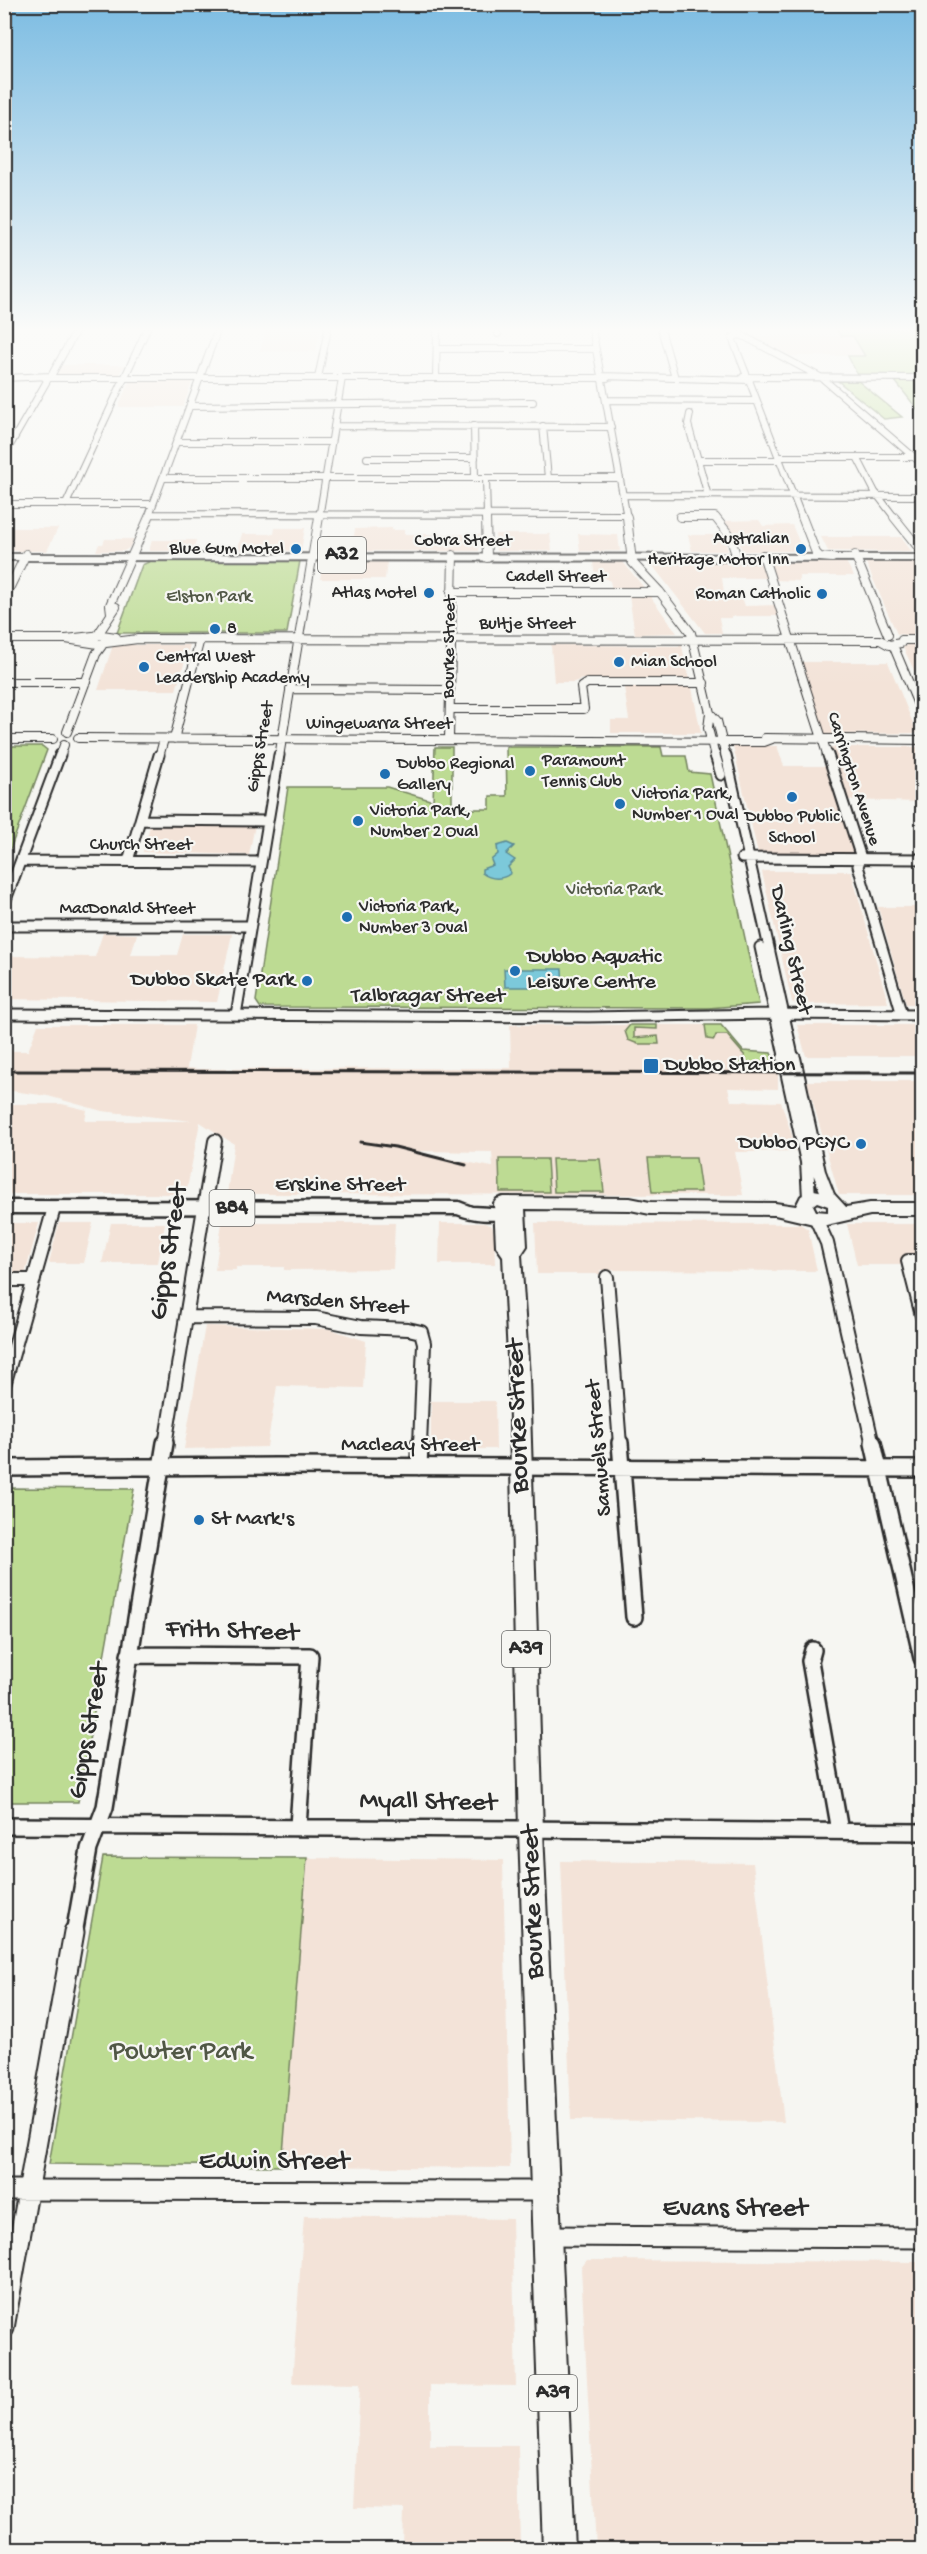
<svg xmlns="http://www.w3.org/2000/svg" width="927" height="2554" font-family="'Gochi Hand',sans-serif">
<style>
.built{fill:#f3e3d8;fill-rule:evenodd}
.green{fill:#bddb93;stroke:#74835f;stroke-width:1.5}
.water{fill:#7bc9da;stroke:#5b8a94;stroke-width:1.5}
.lines{fill:none;stroke-linecap:round;stroke-linejoin:round}
.minor-far5-casing{stroke:#2b2b2b;stroke-width:8}
.minor-far4-casing{stroke:#2b2b2b;stroke-width:10}
.minor-far3-casing{stroke:#2b2b2b;stroke-width:13}
.minor-far2-casing{stroke:#2b2b2b;stroke-width:16}
.minor-far1-casing{stroke:#2b2b2b;stroke-width:20}
.minor-casing{stroke:#2b2b2b;stroke-width:23}
.major-casing{stroke:#2b2b2b;stroke-width:5}
.highway-casing{stroke:#2b2b2b;stroke-width:4}
.minor-far5{stroke:#f6f6f2;stroke-width:6}
.minor-far4{stroke:#f6f6f2;stroke-width:8}
.minor-far3{stroke:#f6f6f2;stroke-width:9}
.minor-far2{stroke:#f6f6f2;stroke-width:12}
.minor-far1{stroke:#f6f6f2;stroke-width:15}
.minor{stroke:#f6f6f2;stroke-width:19}
.major{fill:#f6f6f2;fill-rule:evenodd}
.highway{fill:#f6f6f2;fill-rule:evenodd}
.rail{stroke:#2b2b2b;stroke-width:3}
.poi-dot{fill:#1f6fb2;stroke:#f6f6f2;stroke-width:2}
.labels{text-anchor:middle;dominant-baseline:central;stroke-width:4.5;stroke-linejoin:round;paint-order:stroke}
.far-poi-label{font-size:18px;fill:#2b2b2b;stroke:#f6f6f2;text-anchor:start}
.far-street-label{font-size:18px;fill:#2b2b2b;stroke:#f6f6f2}
.far-park-label{font-size:18px;fill:#505745;stroke:#f6f6f2}
.shield{fill:#f6f6f2;stroke:#686867;stroke-width:1.5}
.shield-label{font-size:21px;font-weight:bold;fill:#2b2b2b}
.street-label{font-size:22px;fill:#2b2b2b;stroke:#f6f6f2}
.poi-label{font-size:22px;fill:#2b2b2b;stroke:#f6f6f2;text-anchor:start}
.near-street-label{font-size:27px;fill:#2b2b2b;stroke:#f6f6f2}
.near-park-label{font-size:27px;fill:#505745;stroke:#f6f6f2}
</style>
<rect width="100%" height="100%" fill="#f6f6f2"/>
<filter id="ink" filterUnits="userSpaceOnUse"><feTurbulence type="fractalNoise" baseFrequency=".0167" numOctaves="2"/><feDisplacementMap in="SourceGraphic" scale="12" xChannelSelector="R" yChannelSelector="G"/><feConvolveMatrix kernelMatrix="1 2 1 2 8 2 1 2 1" color-interpolation-filters="sRGB"/></filter>
<g filter="url(#ink)">
<path class="built" d="M266,329H320L316,351H260Z
M751,336H853L865,356H791Z
M62,365H125L119,375L56,376Z
M130,380H193L183,407H118Z
M759,520L763,526L792,525L803,551H742L738,538L724,521Z
M5,528H58L47,551H5Z
M275,528H305L301,551L237,550L242,534H274Z
M392,528V530H404V534H480L479,551H325L327,536H354L355,529Z
M495,534H550L552,551H496Z
M578,534L618,535L620,551H580Z
M688,535H723L728,551H692Z
M821,537H901L912,552L828,551Z
M105,539H134L129,548L124,551H96L99,544H103Z
M152,540H196L193,551H149Z
M323,561H387L385,579H320Z
M649,561H763L767,578H722L724,592H735L737,600H743L745,606L776,605L779,616H731V618H719L722,633H705Z
M768,561L846,562L854,576H799V581L773,580Z
M869,561H922V636L897,634L866,563Z
M593,562H623L646,590H612L610,581L594,571Z
M629,596H650L677,633L635,634Z
M909,644H922V687L903,647Z
M113,645H190L176,690H98Z
M551,645L682,646L689,679H582L574,682H554Z
M802,662H888L917,733L824,734Z
M624,687L692,688L701,733H611V720H629Z
M733,746H777L784,766H828L856,853H758Z
M828,747H922V802L846,800Z
M255,825L249,855L143,852L150,826Z
M765,871H851L888,1003L796,1004L792,1002L762,872Z
M878,907H922V1004H906Z
M103,933L137,934L131,955H177L183,934H232L217,1002L5,999V956L95,957Z
M38,1025H194L187,1068L198,1069L511,1068L510,1025H721L743,1051L771,1053L778,1070V1089L728,1088L731,1101L781,1102L797,1151L735,1152L743,1195L227,1194L234,1144L200,1122L186,1194H5V1104H62L87,1110L85,1121H192L102,1111L48,1096L5,1090V1051H28ZM409,1151L492,1152L493,1167H492Z
M797,1025H922V1056H806Z
M807,1081H922V1195H839Z
M5,1223H39L25,1274H5Z
M59,1223H93L84,1263H49Z
M111,1223H165L158,1263H102Z
M222,1223H395L393,1269L284,1270V1267H236V1270H215Z
M440,1223H484L492,1226L494,1233L495,1264H439Z
M535,1223L800,1224L808,1229L817,1271L600,1270V1274H537Z
M847,1224H922V1258L904,1265H857Z
M205,1326L330,1329L366,1341L363,1388L277,1386L267,1447L184,1449Z
M431,1401H495L496,1449H431Z
M307,1858L503,1860L510,2168L282,2166Z
M561,1861L753,1863L784,2122L571,2120Z
M304,2216L512,2219L516,2386L430,2385V2446H518L520,2549H403L404,2509L354,2508L360,2384L292,2383Z
M587,2260L922,2262V2549H596L581,2268Z"/>
<path class="green" d="M835,329H922V377L858,376L848,356H865L853,336H841Z
M838,381H858L902,417L884,419Z
M895,381H922V415Z
M151,561H300L287,633H117L142,565Z
M5,746H42L47,750L5,863Z
M435,747H452V809H490V796H507L506,747H661L663,756H686L689,772L710,774L759,1004L708,1008L260,1007L256,1001L288,787H387L433,801Z
M630,1025H657V1029L634,1028V1038L658,1036L659,1044H638L628,1040L625,1031Z
M705,1025H721L743,1051L771,1053L777,1068L734,1067L745,1056L727,1035H716L714,1040L707,1039Z
M648,1158H696L701,1192H652Z
M499,1159H547L549,1192H500Z
M552,1159H600L604,1192H554Z
M5,1488L134,1489L78,1802H5Z
M103,1857L307,1858L282,2166L49,2164Z"/>
<path class="water" d="M507,843L514,846L506,854L515,860L508,867L511,873C503,880 491,880 482,873V869L493,865L491,860L498,854L497,846Z
M504,969H562L563,987H505Z"/>
<g class="lines">
<defs>
<path id="minor-far5" d="M497,329L498,334
M592,329L601,376
M661,329L675,378
M730,329L822,378L922,464
M740,335L732,338L747,376
M437,349H596
M51,376L77,329
M601,376L750,380
M743,377L922,378
M4,378L51,376
M45,378H607
M318,378L328,329
M436,378L437,329
M602,380L627,518
M749,380L802,518
M606,400L756,401
M190,406L533,402
M690,414L688,424L708,496
M334,426L611,427
M474,426L475,478
M543,426L548,478
M177,442H331
M4,456L48,379
M779,457H919
M857,457L875,492L895,518
M367,458H475
M698,460H780
M164,478H620
M486,478L487,518
M623,495L922,496
M4,504H153
M66,504L147,329
M150,514L627,515
M680,517L716,518
M148,518L218,329
M319,518L342,378"/>
<path id="minor-far4" d="M486,517L487,558
M627,517L632,562L660,592L691,633L710,713L717,721L726,757
M680,517H715L730,536L737,558
M802,517L816,553L820,557L832,558
M894,517L922,552
M763,555L828,757
M855,555L888,635
M451,592H660
M4,599L26,554
M111,613L110,605L149,517
M97,636L116,607
M4,639H66L102,635L116,637
M66,639L98,644L138,639L880,640L889,645L901,643L902,640
M902,640H922
M893,645L922,714
M4,682H86
M290,689L450,690
M450,709H584L581,687L587,683H704
M710,713L708,728L715,757
M67,732L96,654L104,643
M78,738L764,742L772,739
M765,738L922,740
M4,739H53
M174,739L200,639
M449,739L453,555
M60,757L64,745
M159,757L164,739
M279,757L319,517"/>
<path id="minor-far3" d="M715,755L721,775
M726,755L794,1060
M828,755L861,858L858,866L902,1015
M140,820L268,821
M742,858L922,859
M21,861L261,862
M128,861L159,755
M4,905L60,755
M4,926H250
M760,947L785,1060
M4,1014L588,1017L773,1014L922,1015
M236,1015L279,755"/>
<path id="minor-far2" d="M784,1058L807,1162L809,1198
M794,1058L819,1172L829,1198
M816,1219L827,1243L873,1445
M922,1261H908L922,1316
M607,1277L620,1445
M4,1280H34
M186,1317L316,1318L361,1327L408,1329L421,1332L424,1343L420,1445
M4,1385L54,1208
M165,1445L215,1141"/>
<path id="minor-far1" d="M620,1443L634,1617
M873,1443L922,1658
M419,1467L420,1443
M4,1468L276,1466L922,1469
M813,1650L810,1661L840,1831
M129,1655L310,1656L298,1826
M4,1826C310,1826 616,1831 922,1832
M74,1934L89,1849L105,1807L165,1443"/>
<path id="minor" d="M4,2190L544,2191
M547,2236L922,2238
M4,2328L74,1932"/>
<path id="major" d="M4,1201L459,1202L472,1207L509,1209L511,1213L509,1217C493,1222 472,1220 457,1214L4,1213Z"/>
<path id="highway" d="M4,554L922,555V561L4,560Z
M814,1190L834,1194L846,1207L870,1203H922V1215H870L822,1226L775,1215L650,1214L630,1210L525,1209L527,1246L521,1255L529,1377L543,1831L575,2550H543L519,1831L509,1377L503,1256L496,1246L494,1203L497,1199L503,1197L630,1198L650,1202L775,1203L796,1206L801,1196ZM817,1202L828,1206V1212L816,1211L813,1205Z"/>
</defs>
<use href="#minor-far5" class="minor-far5-casing"/>
<use href="#minor-far4" class="minor-far4-casing"/>
<use href="#minor-far3" class="minor-far3-casing"/>
<use href="#minor-far2" class="minor-far2-casing"/>
<use href="#minor-far1" class="minor-far1-casing"/>
<use href="#minor" class="minor-casing"/>
<use href="#major" class="major-casing"/>
<use href="#highway" class="highway-casing"/>
<use href="#minor-far5" class="minor-far5"/>
<use href="#minor-far4" class="minor-far4"/>
<use href="#minor-far3" class="minor-far3"/>
<use href="#minor-far2" class="minor-far2"/>
<use href="#minor-far1" class="minor-far1"/>
<use href="#minor" class="minor"/>
<use href="#major" class="major"/>
<use href="#highway" class="highway"/>
<path class="rail" d="M4,1071L922,1073
M360,1142L395,1147L466,1165"/>
</g>
</g>
<linearGradient id="sky" x2="0" y2="1"><stop stop-color="#7cbce2"/><stop offset="0.48" stop-color="#fbfbf9"/><stop offset="1" stop-color="#fbfbf9" stop-opacity="0"/></linearGradient>
<rect width="927" height="687" fill="url(#sky)"/>
<g class="poi-dot">
<circle cx="296" cy="549" r="6"/>
<circle cx="801" cy="549" r="6"/>
<circle cx="429" cy="593" r="6"/>
<circle cx="822" cy="594" r="6"/>
<circle cx="215" cy="629" r="6"/>
<circle cx="619" cy="662" r="6"/>
<circle cx="144" cy="667" r="6"/>
<circle cx="530" cy="771" r="6"/>
<circle cx="385" cy="774" r="6"/>
<circle cx="792" cy="797" r="6"/>
<circle cx="620" cy="804" r="6"/>
<circle cx="358" cy="821" r="6"/>
<circle cx="347" cy="917" r="6"/>
<circle cx="515" cy="971" r="6"/>
<circle cx="307" cy="981" r="6"/>
<rect x="643" y="1058" width="16" height="16" rx="3"/>
<circle cx="861" cy="1144" r="6"/>
<circle cx="199" cy="1520" r="6"/>
</g>
<g class="labels">
<g class="far-poi-label">
<text x="789" y="539" text-anchor="end">Australian<tspan x="789" dy="21">Heritage Motor Inn</tspan></text>
<text x="284" y="549" text-anchor="end">Blue Gum Motel</text>
<text x="417" y="593" text-anchor="end">Atlas Motel</text>
<text x="810" y="594" text-anchor="end">Roman Catholic</text>
<text x="227" y="629">8</text>
<text x="156" y="657">Central West<tspan x="156" dy="21">Leadership Academy</tspan></text>
<text x="631" y="662">Mian School</text>
<text x="542" y="761">Paramount<tspan x="542" dy="21">Tennis Club</tspan></text>
<text x="397" y="764">Dubbo Regional<tspan x="397" dy="21">Gallery</tspan></text>
<text x="632" y="794">Victoria Park,<tspan x="632" dy="21">Number 1 Oval</tspan></text>
<text x="370" y="811">Victoria Park,<tspan x="370" dy="21">Number 2 Oval</tspan></text>
<text x="792" y="817" text-anchor="middle">Dubbo Public<tspan x="792" dy="21">School</tspan></text>
<text x="359" y="907">Victoria Park,<tspan x="359" dy="21">Number 3 Oval</tspan></text>
</g>
<g class="far-street-label">
<text x="463" y="541">Cobra Street</text>
<text x="556" y="577">Cadell Street</text>
<text x="527" y="624">Bultje Street</text>
<text transform="translate(450 647) rotate(-89)">Bourke Street</text>
<text x="379" y="724">Wingewarra Street</text>
<text transform="translate(261 747) rotate(-80)">Gipps Street</text>
<text transform="translate(853 779) rotate(72)">Carrington Avenue</text>
<text x="141" y="845">Church Street</text>
<text x="127" y="909">MacDonald Street</text>
</g>
<g class="far-park-label">
<text x="209" y="597">Elston Park</text>
<text x="614" y="890">Victoria Park</text>
</g>
<g class="shield">
<rect x="318" y="537" width="48" height="36" rx="4.5"/>
<rect x="209.5" y="1190" width="45" height="36" rx="4.5"/>
<rect x="502" y="1631" width="48" height="36" rx="4.5"/>
<rect x="529" y="2375" width="48" height="36" rx="4.5"/>
</g>
<g class="shield-label">
<text x="342" y="555">A32</text>
<text x="232" y="1208">B84</text>
<text x="526" y="1649">A39</text>
<text x="553" y="2393">A39</text>
</g>
<g class="street-label">
<text transform="translate(790 950) rotate(77)">Darling Street</text>
<text x="428" y="997">Talbragar Street</text>
<text x="340" y="1186">Erskine Street</text>
<text transform="translate(337 1303) rotate(5)">Marsden Street</text>
<text x="410" y="1446">Macleay Street</text>
<text transform="translate(600 1448) rotate(-95)">Samuels Street</text>
</g>
<g class="poi-label">
<text x="527" y="958">Dubbo Aquatic<tspan x="527" dy="25">Leisure Centre</tspan></text>
<text x="295" y="981" text-anchor="end">Dubbo Skate Park</text>
<text x="664" y="1066">Dubbo Station</text>
<text x="849" y="1144" text-anchor="end">Dubbo PCYC</text>
<text x="211" y="1520">St Mark's</text>
</g>
<g class="near-street-label">
<text transform="translate(170 1252) rotate(-81)">Gipps Street</text>
<text transform="translate(519 1416) rotate(-92)">Bourke Street</text>
<text transform="translate(232 1632) rotate(2)">Frith Street</text>
<text transform="translate(90 1731) rotate(-80)">Gipps Street</text>
<text transform="translate(428 1803) rotate(1)">Myall Street</text>
<text transform="translate(534 1902) rotate(-92)">Bourke Street</text>
<text x="274" y="2163">Edwin Street</text>
<text x="735" y="2210">Evans Street</text>
</g>
<g class="near-park-label">
<text x="181" y="2053">Powter Park</text>
</g>
</g>
<rect width="927" height="2554" fill="none" stroke="#f6f6f2" stroke-width="24"/>
<rect x="12" y="12" width="903" height="2530" fill="none" stroke="#2b2b2b" stroke-width="2" filter="url(#ink)"/>
</svg>
